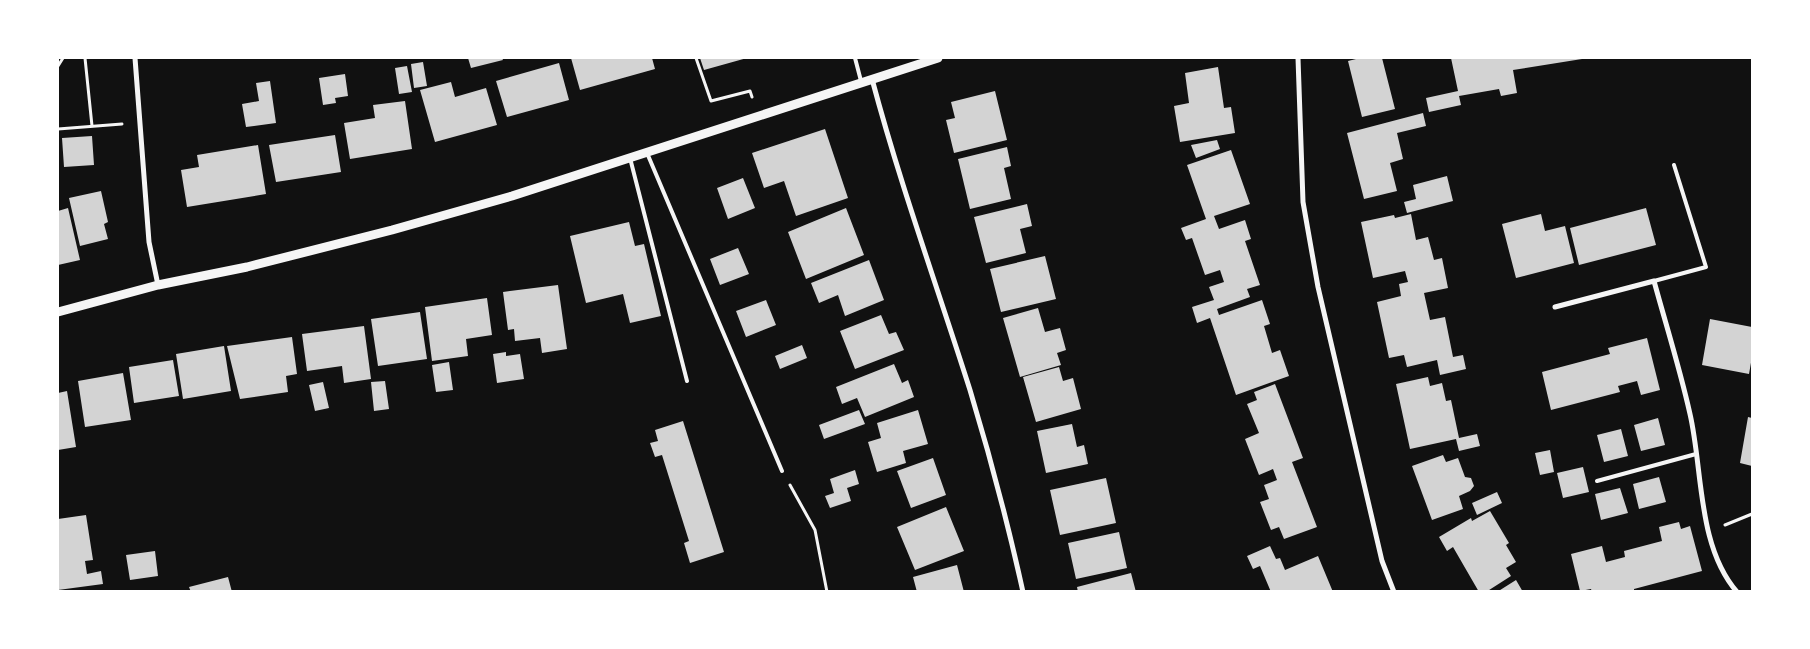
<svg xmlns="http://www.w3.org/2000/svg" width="1810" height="649" font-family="Ubuntu,sans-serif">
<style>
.building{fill:#d3d3d3}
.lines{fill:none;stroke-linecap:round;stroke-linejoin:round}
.path{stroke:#f5f5f5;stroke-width:3}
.service{stroke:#f5f5f5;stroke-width:4}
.minor{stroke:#f5f5f5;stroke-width:5}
.tertiary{stroke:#f5f5f5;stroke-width:9}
</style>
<rect width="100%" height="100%" fill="#111"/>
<path class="building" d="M468,58H502L503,60L471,68Z
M571,58H652L655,69L580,90Z
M700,58H747L704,70Z
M1360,58H1382L1395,109L1362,117L1348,61Z
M1451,58H1582V59L1513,70L1517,93L1501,96L1499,89L1459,96L1461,105L1429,112L1426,98L1458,91Z
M423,62L427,86L414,88L411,64Z
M559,63L569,100L507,117L496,81Z
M407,66L412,92L399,94L395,68Z
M1218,67L1224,108L1231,107L1235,133L1180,142L1174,106L1189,103L1185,73Z
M345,74L348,96L335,98L336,103L323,105L319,78Z
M270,81L276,123L246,127L242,104L259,101L256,83Z
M451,82L455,97L486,88L497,125L435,142L420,90Z
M995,91L1007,140L954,153L946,120L955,118L951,102Z
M405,101L412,149L350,159L344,123L375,118L373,105Z
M1423,113L1426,126L1397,133L1403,159L1390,163L1397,191L1364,199L1347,133Z
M825,129L848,198L796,216L784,181L764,188L752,153Z
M335,135L341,172L276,182L269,145Z
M92,136L94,165L64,167L62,138Z
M1217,140L1220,149L1196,158L1191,145Z
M258,145L266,194L187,207L181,170L199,167L197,155Z
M1007,147L1011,166L1004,168L1011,199L970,209L958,159Z
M1231,150L1250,204L1214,216L1219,229L1245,220L1251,239L1245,241L1260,285L1247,289L1250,297L1217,309L1219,315L1262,300L1270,324L1264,326L1272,353L1280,350L1289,376L1236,395L1210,318L1197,323L1192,307L1214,300L1209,287L1224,282L1220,270L1205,275L1192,238L1186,240L1181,228L1206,219L1187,165Z
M1447,176L1453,201L1407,213L1404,202L1416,199L1413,185Z
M743,178L755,208L728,219L717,188Z
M101,191L108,222L104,224L108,239L80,246L69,198Z
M1027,204L1032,226L1020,229L1026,253L986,263L974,217Z
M68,208L80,260L58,265V211Z
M846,208L864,255L806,279L788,232Z
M1646,208L1656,245L1579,265L1570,228Z
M1411,214L1416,240L1428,237L1434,260L1442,258L1448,288L1424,293L1430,320L1445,317L1453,357L1463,355L1466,369L1440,375L1437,360L1407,367L1404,355L1389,358L1377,302L1401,296L1399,284L1408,282L1405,271L1373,278L1361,222L1394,215L1395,218Z
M1541,214L1545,231L1565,226L1574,263L1516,278L1502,224Z
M629,222L635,246L644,244L661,316L630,323L623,294L586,303L570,236Z
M738,248L749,274L720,285L710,259Z
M1045,256L1056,299L1001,312L990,269Z
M869,260L884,300L845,316L838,295L819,303L811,283Z
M558,285L567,349L542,353L540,338L515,341L514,329L508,330L503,292Z
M487,298L492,335L466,339L468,356L432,361L425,307Z
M766,300L776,325L746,337L736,311Z
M1038,308L1045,332L1060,328L1066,350L1057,353L1061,365L1020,377L1003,318Z
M420,312L427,359L378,366L371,319Z
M881,315L889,334L896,332L904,350L855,369L840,331Z
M1710,319L1752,327V357L1749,374L1702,365Z
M364,326L371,379L344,383L342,366L307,371L302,334Z
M292,337L297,374L286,376L288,392L240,399L227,346Z
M1647,338L1660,390L1641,395L1637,381L1618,386L1620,392L1551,410L1542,372L1610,354L1608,348Z
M802,345L807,358L780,369L775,356Z
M224,346L231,391L183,399L176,354Z
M506,352V356L520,354L524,379L497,383L493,354Z
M173,360L179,396L134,403L129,367Z
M449,362L453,390L436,392L432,365Z
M894,364L902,383L908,380L914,397L865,417L857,398L842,404L836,387Z
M1059,367L1063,381L1073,378L1081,409L1036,422L1023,377Z
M123,373L131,420L85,427L78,381Z
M1428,377L1430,386L1442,383L1446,401L1451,400L1459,438L1477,434L1480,446L1459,451L1456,439L1410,449L1396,384Z
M385,381L389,409L374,411L371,382Z
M323,382L329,408L315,411L309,385Z
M1275,384L1303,458L1292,462L1317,527L1284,539L1279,527L1271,530L1260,502L1269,499L1264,485L1277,480L1273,469L1259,475L1245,439L1259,433L1247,404L1257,400L1254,392Z
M67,391L76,447L58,450V393Z
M859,410L865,424L824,439L819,425Z
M918,410L928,444L903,451L906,463L877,472L868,442L881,438L877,423Z
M1748,417L1752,418V466L1740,463Z
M1658,418L1665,445L1641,451L1634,425Z
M683,421L724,552L690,563L684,543L689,541L662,455L655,457L650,443L658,441L655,430Z
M1072,424L1077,447L1084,445L1088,464L1046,473L1037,431Z
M1621,429L1628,456L1604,462L1597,435Z
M1550,450L1554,472L1540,475L1535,453Z
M1443,455L1446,462L1458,458L1465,477L1471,478L1474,486L1470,491L1459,496L1463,509L1432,520L1412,466Z
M933,458L946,495L911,508L897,471Z
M1583,467L1589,492L1563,498L1557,473Z
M855,470L859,484L847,488L851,501L830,508L825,496L834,493L830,479Z
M1659,477L1666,502L1639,509L1633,484Z
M1106,478L1116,523L1060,535L1050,490Z
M1620,488L1628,513L1601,520L1595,494Z
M1497,492L1502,503L1477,515L1472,503Z
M946,507L964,551L915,570L897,527Z
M1490,511L1509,543L1506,545L1516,562L1506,568L1511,576L1486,592H1479L1453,547L1447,551L1439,537L1471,518L1472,521Z
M86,515L93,560L85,561L87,574L101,571L103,584L58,590V519Z
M1679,522L1681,529L1690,526L1702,571L1634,589V592H1592L1591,589L1580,591L1571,554L1602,546L1606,562L1625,557L1624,551L1662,541L1659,527Z
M1119,532L1127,568L1076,579L1068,543Z
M1270,546L1276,559L1280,558L1285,570L1318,556L1333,592H1271L1260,566L1253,569L1247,556Z
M155,551L158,576L130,580L126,555Z
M957,565L964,592H917L913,577Z
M1131,573L1136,592H1078L1077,587Z
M228,577L232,592H191L189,587Z
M1516,580L1523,592H1497Z"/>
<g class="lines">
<path class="path" d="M85,58L92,126
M696,58L711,101L750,91L752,97
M58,66L63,58
M58,129L122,124
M790,485L815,530L827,592
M1725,525L1752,514"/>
<path class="service" d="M855,58L861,81
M647,153L782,471
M630,158L687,381
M1654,281L1706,267L1674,165
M1597,481L1696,454"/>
<path class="minor" d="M135,58L149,242L158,285
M1298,58L1303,202L1318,287L1382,561L1394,592
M872,79C900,184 937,286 970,390C990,456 1008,524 1023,592
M1555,307L1654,281C1666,325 1680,369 1690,414C1703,470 1697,546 1737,592"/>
<path class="tertiary" d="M58,312L158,285L247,267L392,230L512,196L938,58"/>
</g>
<rect width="1810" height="649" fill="none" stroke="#ffffff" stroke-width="118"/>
</svg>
